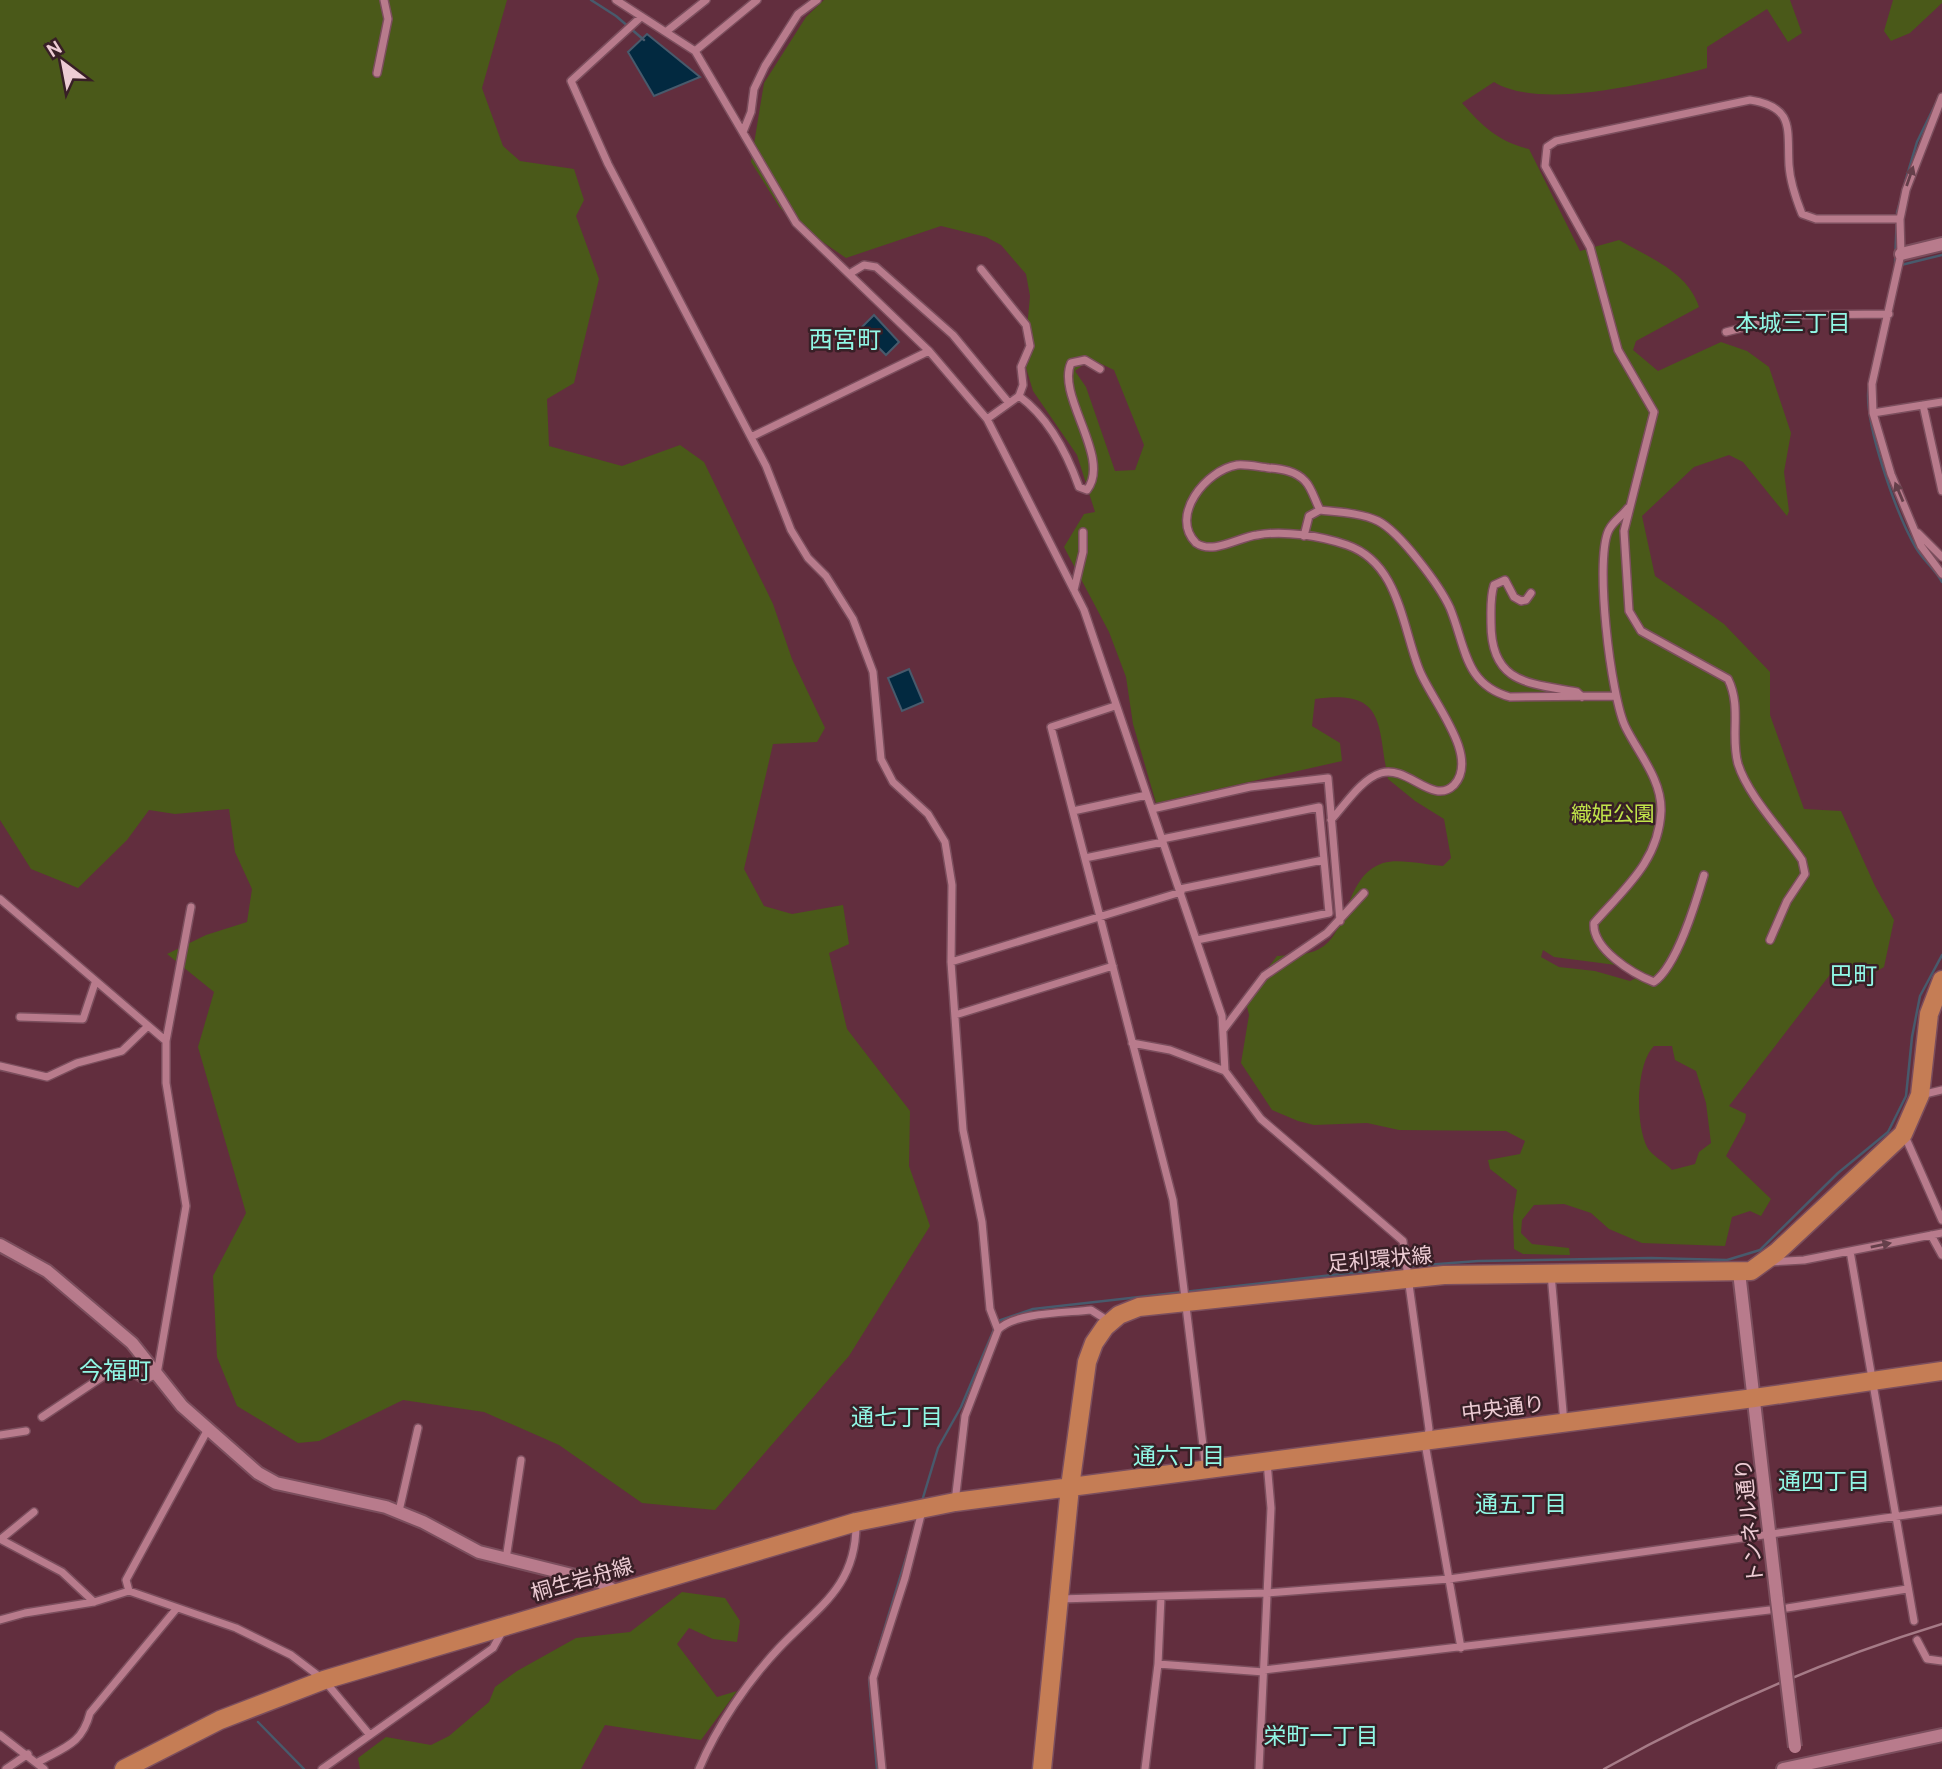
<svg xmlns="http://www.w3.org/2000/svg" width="1942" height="1769" font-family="Cabin,'Noto Sans JP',sans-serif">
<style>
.green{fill:#4a5919;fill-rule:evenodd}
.water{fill:#022940;stroke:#485a6c;stroke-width:2}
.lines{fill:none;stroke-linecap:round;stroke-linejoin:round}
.stream{stroke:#485a6c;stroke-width:2.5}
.minor-casing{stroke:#7b4e5d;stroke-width:10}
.tertiary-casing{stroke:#7b4e5d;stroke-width:16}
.primary-casing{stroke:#7b4e5d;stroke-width:21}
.minor{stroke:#b87b8c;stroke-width:7}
.tertiary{stroke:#b87b8c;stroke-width:12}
.primary{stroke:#c57d55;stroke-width:18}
.rail{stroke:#a67b87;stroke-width:2.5}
.tertiary-bridge-casing{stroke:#7b4e5d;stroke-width:16;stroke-linecap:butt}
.tertiary-bridge{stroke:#b87b8c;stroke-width:12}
.oneway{fill:#653f4a}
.labels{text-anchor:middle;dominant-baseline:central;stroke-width:5;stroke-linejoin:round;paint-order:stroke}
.park-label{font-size:21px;fill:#c1e54a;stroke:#381f26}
.street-label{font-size:21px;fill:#edccd4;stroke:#381f26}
.neighbourhood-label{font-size:23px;fill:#91f8e6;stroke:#381f26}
.quarter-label{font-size:24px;fill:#91f8e6;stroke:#381f26}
</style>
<rect width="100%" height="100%" fill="#622e3e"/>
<path class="green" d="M0,0H507L482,88L503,146L520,161L574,169L584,200L576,216L599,279L574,383L547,399L549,446L622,466L680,445L704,462L773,604L792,659L825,728L817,742L773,744L744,869L764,906L792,914L843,905L849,944L829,953L847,1029L910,1111L909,1166L930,1226L849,1356L715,1510L642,1503L559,1445L484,1412L403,1400L319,1441L298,1443L237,1406L217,1357L213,1276L246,1213L198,1047L214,992L167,954L206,935L247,922L252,889L235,852L229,809L175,814L149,810L127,840L78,888L31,869L0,820Z
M824,0H1790L1802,33L1788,42L1767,9L1707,47V68C1654,82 1541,111 1494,82L1462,103C1482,126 1499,142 1529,149L1580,251L1619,240C1650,258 1688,272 1699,307L1636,341L1633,350L1658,371L1721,342L1747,351L1769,367L1791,433L1784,472L1789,511L1787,516L1743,462L1729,455L1694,467L1642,516L1655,576L1724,624L1770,672V715L1804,809L1841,811L1875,886L1894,920L1884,967L1868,976L1832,972L1729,1106L1746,1114L1745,1121L1726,1156L1771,1199L1761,1216L1750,1211L1732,1217L1725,1246L1642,1243L1609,1229L1591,1213L1564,1204L1534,1205L1522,1220L1521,1233L1532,1244L1569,1248L1570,1255L1523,1254L1514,1249L1513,1216L1517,1190L1490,1169L1488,1160L1520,1154L1525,1141L1506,1131L1399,1130L1367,1123L1314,1125L1298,1121L1272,1110L1241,1063L1249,1015L1245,998L1277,956C1289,955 1305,955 1315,951C1351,937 1342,877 1383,863C1399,858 1427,865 1443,866L1451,858L1444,819L1415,801L1388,779C1377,725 1387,689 1315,699L1312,726L1340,743L1342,761L1156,803L1133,724L1126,677L1109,632L1064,547L1084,514L1095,512L1077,455L1033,391L1024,361L1030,296L1026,274L1001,245L986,237L941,226L846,258L798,225L780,208L751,162L764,83L806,17ZM1091,359L1114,370L1144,445L1135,470L1115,471L1086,387L1075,371ZM1543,950L1554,957L1616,965L1636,978L1630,981L1595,971L1559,967L1541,957ZM1654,1046H1672L1675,1060L1696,1071L1706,1103L1711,1143L1699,1152L1695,1164L1672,1170C1666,1163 1651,1155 1647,1147C1635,1123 1636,1064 1654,1046Z
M1893,0H1942V3L1910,33L1891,41L1884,31Z
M682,1592L725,1598L740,1621L737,1642L713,1639L689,1628L677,1644L717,1697L737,1691L701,1740L605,1725L581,1769H360L358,1758L386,1737L431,1745L449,1736L489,1702L495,1687L517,1671L576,1638L630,1632Z"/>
<path class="water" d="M647,34L700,77L654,96L628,52Z
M874,315L899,342L886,355L860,329Z
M909,669L923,702L902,711L888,678Z"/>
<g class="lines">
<path class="stream" d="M591,0L616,16L644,40
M1905,182L1917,142L1936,103
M1895,264L1897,212L1902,195
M1901,265L1942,255
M1869,384C1862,420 1897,515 1916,548C1923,560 1935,569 1942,582
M998,1321L1033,1309L1412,1266L1478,1261L1651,1258L1727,1260L1760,1250L1838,1173L1888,1132L1906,1096L1912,1037L1920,996L1942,955
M922,1501L938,1448L961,1407L995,1327
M258,1722L304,1769
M877,1769L869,1679L909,1548"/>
<defs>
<path id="minor" d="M616,0L695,51L796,223L929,351L987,419L1084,610L1222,1016L1225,1071L1261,1119L1403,1241L1429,1429L1426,1449L1461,1648
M641,17L571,81L608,164L766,466L791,530L808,558L826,576L853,619L873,672L881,759L893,782L928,814L945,842L952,885L951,962L963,1130L982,1222L990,1309L998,1330
M667,31L706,0
M695,51L757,0
M377,73L388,19L384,0
M1942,97L1906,190L1900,219L1901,254L1872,384L1873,413L1891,474L1921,546L1942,574
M743,132L751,112L754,89L765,66L798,14L817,0
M981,269L1026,325L1030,346L1021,367L1023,385L1019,396L987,419
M849,274L864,265L876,267L953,335L1009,403
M1726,332L1792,315L1889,314
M1019,396C1049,418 1067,453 1079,487L1087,490C1112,458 1056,396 1071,363L1085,360L1100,369
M1923,405L1942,491
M1873,413L1942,402
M751,437L929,351
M1628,508C1623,515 1614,521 1610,528C1593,553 1611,700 1626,728C1639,754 1662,780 1661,811C1659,861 1624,889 1594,923C1592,949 1633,974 1654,982C1677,966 1696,902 1704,875
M1320,510C1315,501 1312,488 1305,481C1296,471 1282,469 1269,468C1259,467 1247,464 1237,465C1206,470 1169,516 1196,543C1213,555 1239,537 1257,535C1284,530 1321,536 1347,545C1399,563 1402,626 1419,669C1430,699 1481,756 1454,785C1433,806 1408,765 1381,773C1361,779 1345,805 1331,820
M1918,533L1942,557
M1304,536L1309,516L1320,510C1338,512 1362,513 1378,521C1400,532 1440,586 1450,608C1466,647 1464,684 1510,697L1615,696
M1074,590L1083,552V532
M1531,593L1526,600L1521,601L1514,597L1505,580L1494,585C1490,597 1491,610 1491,623C1491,683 1527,683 1577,692L1582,697
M1115,706L1051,727L1173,1200L1206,1470
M1152,809L1250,787L1328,778L1340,921
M1073,811L1147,795
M1162,839L1319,807L1329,913L1197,940
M1085,858L1163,842
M1180,889L1323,860
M0,899L166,1041V1083L186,1206L157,1374L144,1380L120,1365L42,1417
M1770,940L1787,901L1805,874L1802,860C1783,832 1748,796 1738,764C1730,736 1742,707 1728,679L1641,631L1629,611L1624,531L1654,412L1618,350L1590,247L1545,166L1547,147L1556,141L1750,100C1795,107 1787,129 1789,165C1790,182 1796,199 1802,214L1816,219H1900
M951,962L1181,892
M955,1015L1113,966
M20,1017L83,1019L95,983
M1224,1029L1264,976L1327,933L1364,893
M166,1041L191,907
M1132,1043L1170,1050L1225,1071
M0,1066L47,1077L77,1063L122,1051L148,1026
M1921,1095L1942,1090
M1904,1134L1942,1220
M1931,1235L1942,1255
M1850,1251L1914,1621
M1769,1262L1804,1260L1942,1233
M1551,1274L1564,1423
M0,1435L26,1431
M955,1502L965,1416L998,1330C1014,1312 1067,1313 1091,1310L1110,1322
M399,1511L418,1428
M0,1539L62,1572L94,1602
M1,1539L34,1512
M506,1559L521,1460
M129,1591L126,1580L207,1431
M1059,1599L1267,1593L1449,1579L1942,1510
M0,1620L25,1613L94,1602L129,1591L236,1628L291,1655L324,1680L369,1734
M1917,1640L1927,1659L1942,1661
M1158,1664L1264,1672
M1264,1670L1787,1608L1907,1589
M0,1735L44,1769
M38,1762C65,1747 82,1744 90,1713L177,1608
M6,1769L28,1754
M322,1769L493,1648L503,1630
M699,1769C717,1726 747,1682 779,1648C817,1608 856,1587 856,1525
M882,1769L873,1678L905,1578L922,1511
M1145,1769L1158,1664L1161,1597
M1259,1769L1271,1508L1267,1462"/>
<path id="tertiary" d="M1901,254L1942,244
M0,1245L47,1271L132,1343L182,1406L258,1473L276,1483L386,1507L423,1522L479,1552L600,1582L618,1593
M1739,1272L1777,1600
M1783,1769L1942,1735"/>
<path id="primary" d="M124,1769L220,1720L324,1680L856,1522L955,1502L1754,1398L1942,1371
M1042,1769L1070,1487L1087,1362L1094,1343L1105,1327L1119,1315L1139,1307L1444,1275L1751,1271L1777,1252L1903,1134L1920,1095L1929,1014L1942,980"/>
</defs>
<use href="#minor" class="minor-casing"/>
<use href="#tertiary" class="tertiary-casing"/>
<use href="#primary" class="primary-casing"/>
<use href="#minor" class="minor"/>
<use href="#tertiary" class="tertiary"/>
<use href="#primary" class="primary"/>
<path class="rail" d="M1604,1769C1712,1709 1824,1660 1942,1624"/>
<defs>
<path id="tertiary-bridge" d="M1777,1600L1795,1747"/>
</defs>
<use href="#tertiary-bridge" class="tertiary-bridge-casing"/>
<use href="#tertiary-bridge" class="tertiary-bridge"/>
</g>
<defs><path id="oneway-solid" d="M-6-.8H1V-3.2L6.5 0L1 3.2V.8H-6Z" transform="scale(1.75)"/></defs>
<g class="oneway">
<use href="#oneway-solid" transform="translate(1910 176) rotate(-71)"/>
<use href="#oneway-solid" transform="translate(1899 492) rotate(-113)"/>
<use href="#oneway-solid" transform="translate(1881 1245) rotate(-12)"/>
</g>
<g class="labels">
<g class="park-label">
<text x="1613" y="813">織姫公園</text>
</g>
<g class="street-label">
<text transform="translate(1380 1259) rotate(-5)">足利環状線</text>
<text transform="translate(1503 1408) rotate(-7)">中央通り</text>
<text transform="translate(1749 1521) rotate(-96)">トンネル通り</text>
<text transform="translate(582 1579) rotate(-16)">桐生岩舟線</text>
</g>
<g class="neighbourhood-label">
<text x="1793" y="323">本城三丁目</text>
<text x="897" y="1417">通七丁目</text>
<text x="1179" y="1456">通六丁目</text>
<text x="1824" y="1481">通四丁目</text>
<text x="1521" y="1504">通五丁目</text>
<text x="1321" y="1736">栄町一丁目</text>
</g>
<g class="quarter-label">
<text x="845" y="339">西宮町</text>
<text x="1853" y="975">巴町</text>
<text x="115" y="1370">今福町</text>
</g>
</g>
<g transform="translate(63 63) rotate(328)" stroke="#381f26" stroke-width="5" paint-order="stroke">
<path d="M0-5L12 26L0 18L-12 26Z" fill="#edccd4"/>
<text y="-10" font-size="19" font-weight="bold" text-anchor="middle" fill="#edccd4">N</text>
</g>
</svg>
